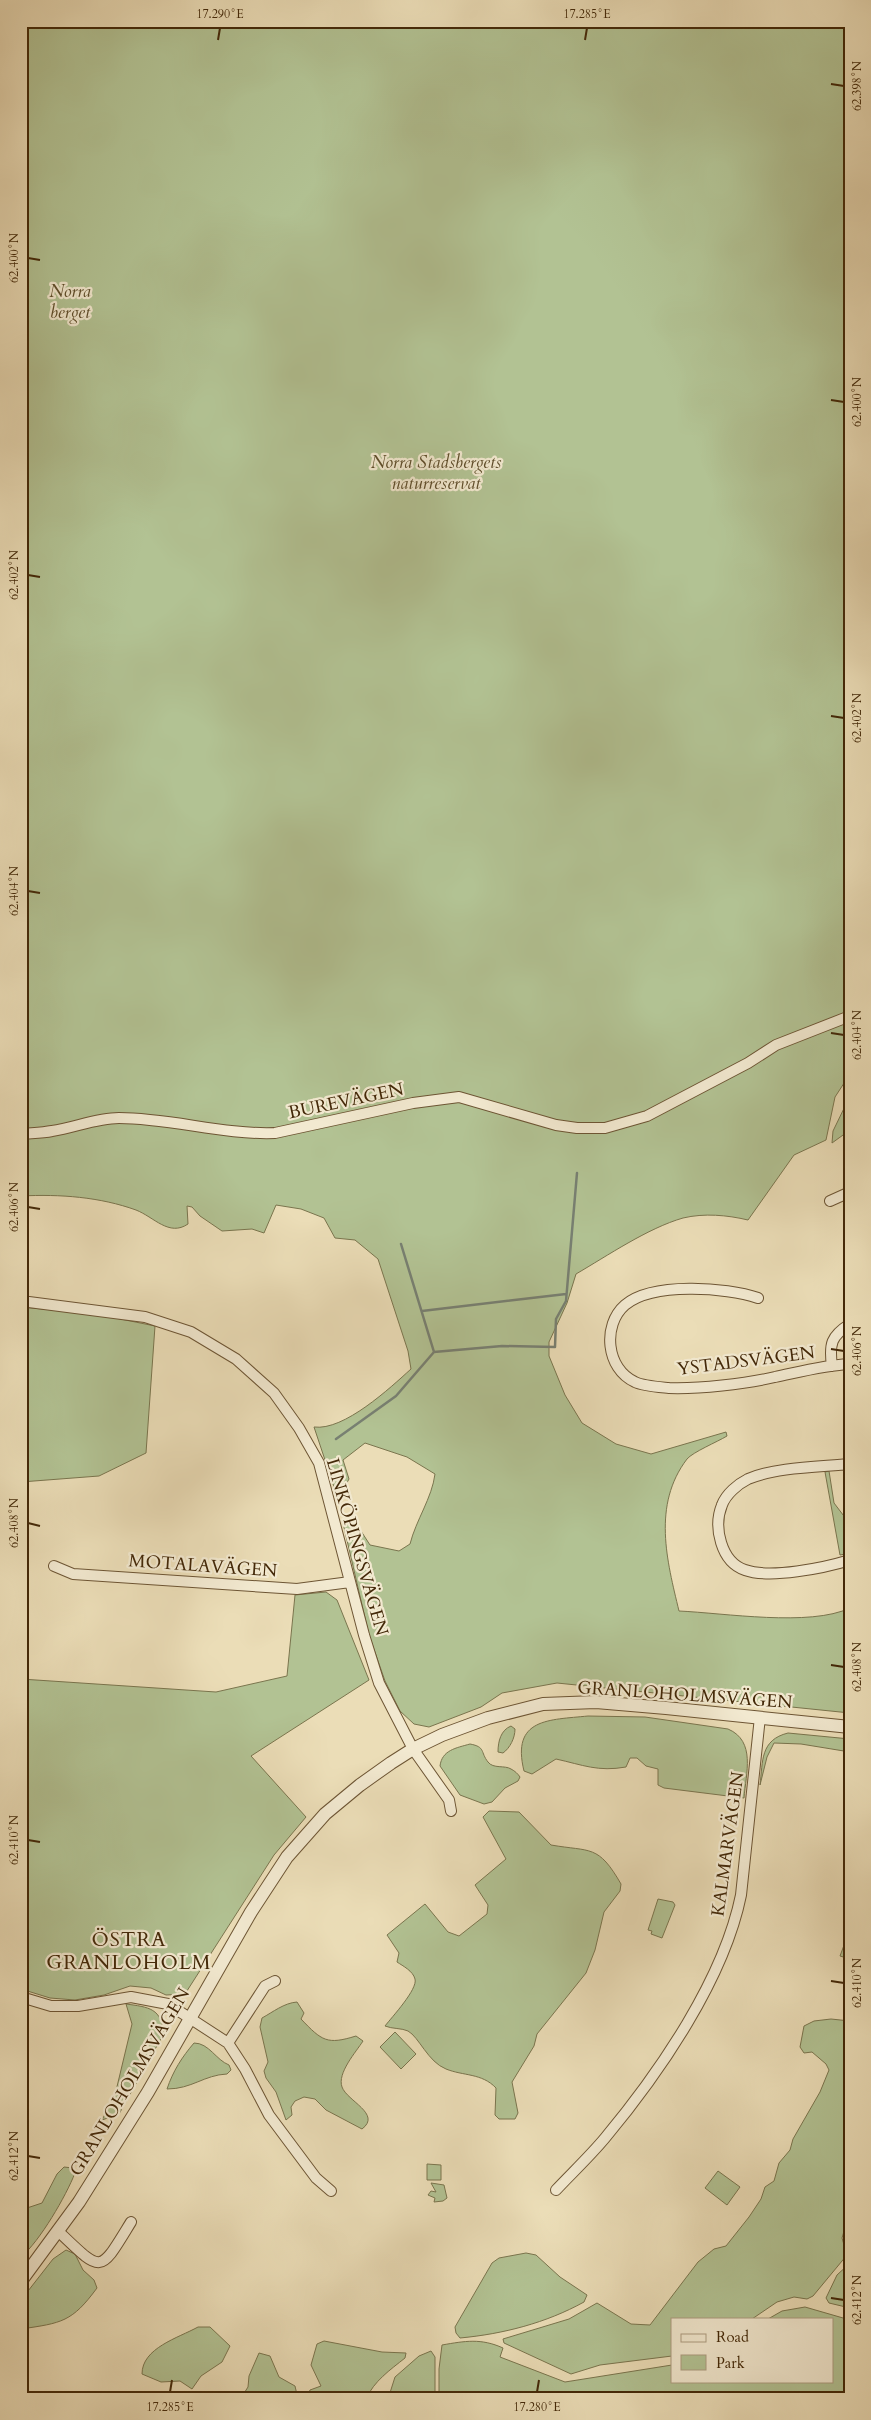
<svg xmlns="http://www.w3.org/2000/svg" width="871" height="2420" font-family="Cardo,serif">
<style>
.green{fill:#b2c293;stroke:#7a754e}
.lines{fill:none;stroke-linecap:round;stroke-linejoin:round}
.stream{stroke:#788072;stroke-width:2.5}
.minor-casing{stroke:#6d5534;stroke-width:12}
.tertiary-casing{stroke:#6d5534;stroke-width:14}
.minor{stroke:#f2e9d0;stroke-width:10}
.tertiary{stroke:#f2e9d0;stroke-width:12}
.ticks{fill:none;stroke:#432808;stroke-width:2}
.labels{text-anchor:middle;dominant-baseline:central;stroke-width:4.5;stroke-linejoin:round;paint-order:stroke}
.park-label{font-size:18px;font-style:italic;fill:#5f4e2b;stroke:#f2e9d0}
.street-label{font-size:18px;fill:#432808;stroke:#f2e9d0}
.quarter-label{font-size:20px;letter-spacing:1px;fill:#432808;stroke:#f2e9d0}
.neatline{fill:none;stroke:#432808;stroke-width:2}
.ticks-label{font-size:12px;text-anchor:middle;fill:#432808}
</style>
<rect width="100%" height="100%" fill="#ebddb7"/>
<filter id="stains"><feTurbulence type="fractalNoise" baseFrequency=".004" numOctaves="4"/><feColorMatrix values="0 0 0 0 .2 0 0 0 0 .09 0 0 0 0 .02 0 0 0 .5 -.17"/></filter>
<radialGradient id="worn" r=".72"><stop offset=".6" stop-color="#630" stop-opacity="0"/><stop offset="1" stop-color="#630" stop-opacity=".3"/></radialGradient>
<path class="green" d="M21,21H850V1074L835,1097L826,1140L794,1155L748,1220C727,1215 704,1213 683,1218C648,1228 607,1256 576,1274L567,1303L549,1342V1356L565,1395L582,1423L616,1444L651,1454L726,1432L727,1436C717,1442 693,1452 687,1459C652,1505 667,1561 679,1611C724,1613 810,1627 850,1608V1713L557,1683L502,1693L481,1707L429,1727L414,1724L400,1711L385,1681L369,1635L343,1523L348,1521L361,1531L370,1545L399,1551L410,1544C416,1520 432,1498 435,1474L407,1457L365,1443L343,1460L349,1479L344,1488L335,1490L314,1427C344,1431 390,1388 411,1369L408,1351L378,1259L355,1240L335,1238L324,1218L301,1209L276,1205L264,1233L252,1229L222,1231L200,1216L192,1207L187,1206L188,1224C169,1237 154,1217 136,1210C100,1197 60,1194 21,1196Z
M850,1096V1130L832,1143L833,1131Z
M21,1307L96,1314L155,1326L146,1453L99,1476L21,1482Z
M829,1471L834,1503L850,1524V1553L840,1555L825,1472Z
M326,1592L337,1600L369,1680L251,1756L306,1817L274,1855L185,1994L166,1995L151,1988L130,1986L104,1995L75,2000L50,1998L21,1989V1679L216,1692L287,1676L295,1595Z
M588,1716L645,1717L728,1729C756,1741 746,1773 744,1798L664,1788L658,1785V1769L646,1766L637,1758H630L626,1767C598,1772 583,1765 556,1759L532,1774L524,1771C511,1718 549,1720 588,1716Z
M511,1726L515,1729C515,1738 510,1748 503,1753L498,1752C498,1741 501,1730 511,1726Z
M788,1733L850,1739V1752L801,1744L774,1743L767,1757L760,1785C763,1761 760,1740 788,1733Z
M470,1744C486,1747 480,1752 488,1762C493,1769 505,1765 511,1769C515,1771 518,1774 520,1777L518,1781L505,1788L492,1802L484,1804L460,1795L440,1766C442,1750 456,1748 470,1744Z
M489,1811L519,1812L551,1845C591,1852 598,1844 621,1884L620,1891L604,1912L595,1950L586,1973L537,2034L534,2046L512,2082L518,2113L515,2119H499L495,2115L496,2088C482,2073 463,2076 446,2069C428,2062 419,2037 408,2031C402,2028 392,2029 385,2026C392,2017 418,1989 415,1979C413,1971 403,1966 397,1962L399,1953L387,1935L425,1904L448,1932L459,1936L487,1914L488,1905L475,1885L506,1859L483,1817Z
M658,1899L673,1902L675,1905L662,1938L651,1934L652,1931L648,1930Z
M850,1929V1959L840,1956Z
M297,2002L304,2013L301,2019C322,2041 327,2045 356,2036L363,2041C356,2052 337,2073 342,2087C347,2101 382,2114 362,2129L326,2110L315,2099L304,2097L295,2101L291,2107L292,2115L286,2120L276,2092L266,2078L264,2071L268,2062L260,2027L262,2018C273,2012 284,2003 297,2002Z
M126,2004C148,2007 163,2008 163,2035L119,2114L102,2120L115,2095L132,2024Z
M831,2019L850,2021V2211L842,2238L847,2255L813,2296L807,2299L794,2297L777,2302L752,2319H672V2356L600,2365L571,2374L504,2343L503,2339L569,2319L597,2303L631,2324L650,2325L698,2262L714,2249L726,2246L749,2217L761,2199L765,2187L774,2181L779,2163L790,2150L793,2139L820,2092L829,2070L826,2064L812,2052L804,2053L800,2047L804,2026L814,2021Z
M395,2032L416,2054L401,2069L380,2047Z
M194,2043C209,2043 216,2060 229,2065L231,2070L227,2074C204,2075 192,2089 167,2089C173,2071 182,2057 194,2043Z
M427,2164L441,2165V2180H427Z
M64,2167L73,2168L75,2173C66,2196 40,2241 21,2257V2210L42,2203L57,2174Z
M718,2171L740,2187L727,2205L705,2188Z
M431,2183L444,2185L447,2198L443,2201L434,2202L435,2198L428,2195L431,2191L436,2192Z
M66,2250L75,2254L83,2270L94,2280L97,2288C72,2322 62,2323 21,2329V2300L53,2259Z
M526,2253L536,2255L560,2277L587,2295L584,2302C546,2323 503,2334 460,2338L456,2333L455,2327L492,2263L499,2258Z
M850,2263V2308L829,2303L826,2298L837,2275Z
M805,2307L850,2320V2399H439V2369L442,2345C465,2341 481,2338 503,2348L500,2357L565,2382L672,2365V2381H832V2319H768L782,2311Z
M198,2327H210L230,2346L222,2362L201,2376L192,2389L180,2381L161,2382L142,2374C142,2348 178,2338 198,2327Z
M324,2341L382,2352L406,2353L405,2358C390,2370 374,2381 366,2399H306L310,2390L321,2386L311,2365L317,2344Z
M431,2351L435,2357V2399H388L395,2377L419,2356Z
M259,2353L270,2356L279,2377L295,2386L298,2399L241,2398L248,2387L249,2376Z"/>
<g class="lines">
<path class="stream" d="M422,1311L566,1294
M434,1352L502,1346L555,1347L556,1319L566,1301L577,1173
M336,1439L396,1396L434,1352L401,1244
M166,2399L167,2398"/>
<defs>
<path id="minor" d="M21,1134C31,1133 42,1133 52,1131C74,1128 96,1118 119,1118C171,1118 223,1135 275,1133L413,1103L459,1097L556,1125L577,1128H605L647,1116L748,1063L776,1045L850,1016
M830,1201L850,1192
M758,1298C726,1287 652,1282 625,1305C602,1325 606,1369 635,1382C643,1386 659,1387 669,1388C699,1389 745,1384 775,1377C799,1372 825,1365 850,1364
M21,1301L145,1317L191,1332L236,1359L274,1393L299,1428L319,1463L364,1635L379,1683L413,1749L449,1800L451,1811
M832,1366C829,1344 831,1336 850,1324
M850,1464C820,1467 776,1467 748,1479C738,1484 726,1494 722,1505C713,1527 721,1562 745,1570C770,1579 824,1568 850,1560
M54,1566L73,1574L297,1589L350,1582
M21,1997L51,2006H78L131,1997L168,2004L228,2043L245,2069L269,2115L316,2178L331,2191
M228,2043L265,1986L275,1981
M556,2190C572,2173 590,2156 605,2138C660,2072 724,1979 741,1895L760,1717
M58,2231C103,2274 99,2274 131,2222"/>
<path id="tertiary" d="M21,2281L79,2202L148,2092L251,1912L287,1857L325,1814L360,1785L391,1763L413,1749L442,1735L488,1718L543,1704L596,1702L666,1708L850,1727"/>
</defs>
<use href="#minor" class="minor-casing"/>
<use href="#tertiary" class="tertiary-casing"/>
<use href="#minor" class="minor"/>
<use href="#tertiary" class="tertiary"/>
</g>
<path class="ticks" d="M218,40L220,28M585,40L587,28M831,84L844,86M28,258L40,260M831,400L844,402M28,575L40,577M831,716L844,718M28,891L40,893M831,1033L844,1035M28,1207L40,1209M831,1349L844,1351M28,1523L40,1526M831,1665L844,1667M28,1840L40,1842M831,1981L844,1983M28,2156L40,2158M831,2298L844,2300M170,2392L172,2380M537,2392L539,2380"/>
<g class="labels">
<g class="park-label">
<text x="70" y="291">Norra<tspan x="70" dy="21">berget</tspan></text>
<text x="436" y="462">Norra Stadsbergets<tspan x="436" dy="21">naturreservat</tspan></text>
</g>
<g class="street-label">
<text transform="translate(346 1101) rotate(-12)">BUREVÄGEN</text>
<text transform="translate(746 1361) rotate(-7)">YSTADSVÄGEN</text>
<text transform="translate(357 1547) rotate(74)">LINKÖPINGSVÄGEN</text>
<text transform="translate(203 1566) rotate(4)">MOTALAVÄGEN</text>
<text transform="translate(685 1695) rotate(4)">GRANLOHOLMSVÄGEN</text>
<text transform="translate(728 1844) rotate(-82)">KALMARVÄGEN</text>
<text transform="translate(130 2082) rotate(-59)">GRANLOHOLMSVÄGEN</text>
</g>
<g class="quarter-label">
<text x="129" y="1939">ÖSTRA<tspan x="129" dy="23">GRANLOHOLM</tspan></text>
</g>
</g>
<rect width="871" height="2420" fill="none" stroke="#ebddb7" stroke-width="55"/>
<rect x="671" y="2318" width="162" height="65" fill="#f2e9d0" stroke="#ac9c80"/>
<rect x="681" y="2334" width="25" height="8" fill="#f2e9d0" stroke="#ac9c80"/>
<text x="716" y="2342" font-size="15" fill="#432808">Road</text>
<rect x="681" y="2355" width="25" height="15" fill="#b2c293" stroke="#ac9c80"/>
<text x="716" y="2368" font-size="15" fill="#432808">Park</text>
<rect x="28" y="28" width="816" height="2364" class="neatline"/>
<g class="ticks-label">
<text x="220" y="18">17.290°E</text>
<text x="587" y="18">17.285°E</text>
<text transform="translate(857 86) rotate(-90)" y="4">62.398°N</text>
<text transform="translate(14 258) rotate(-90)" y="4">62.400°N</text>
<text transform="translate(857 402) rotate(-90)" y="4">62.400°N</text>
<text transform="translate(14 575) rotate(-90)" y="4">62.402°N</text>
<text transform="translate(857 718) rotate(-90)" y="4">62.402°N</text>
<text transform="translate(14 891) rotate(-90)" y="4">62.404°N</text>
<text transform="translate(857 1035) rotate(-90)" y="4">62.404°N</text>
<text transform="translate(14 1207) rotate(-90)" y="4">62.406°N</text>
<text transform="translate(857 1351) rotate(-90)" y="4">62.406°N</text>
<text transform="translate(14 1523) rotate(-90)" y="4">62.408°N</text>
<text transform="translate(857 1667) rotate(-90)" y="4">62.408°N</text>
<text transform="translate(14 1840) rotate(-90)" y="4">62.410°N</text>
<text transform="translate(857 1983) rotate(-90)" y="4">62.410°N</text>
<text transform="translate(14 2156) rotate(-90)" y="4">62.412°N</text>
<text transform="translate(857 2300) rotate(-90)" y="4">62.412°N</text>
<text x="170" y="2411">17.285°E</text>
<text x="537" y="2411">17.280°E</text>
</g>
<rect width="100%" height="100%" filter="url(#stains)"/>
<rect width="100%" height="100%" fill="url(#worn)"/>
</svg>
